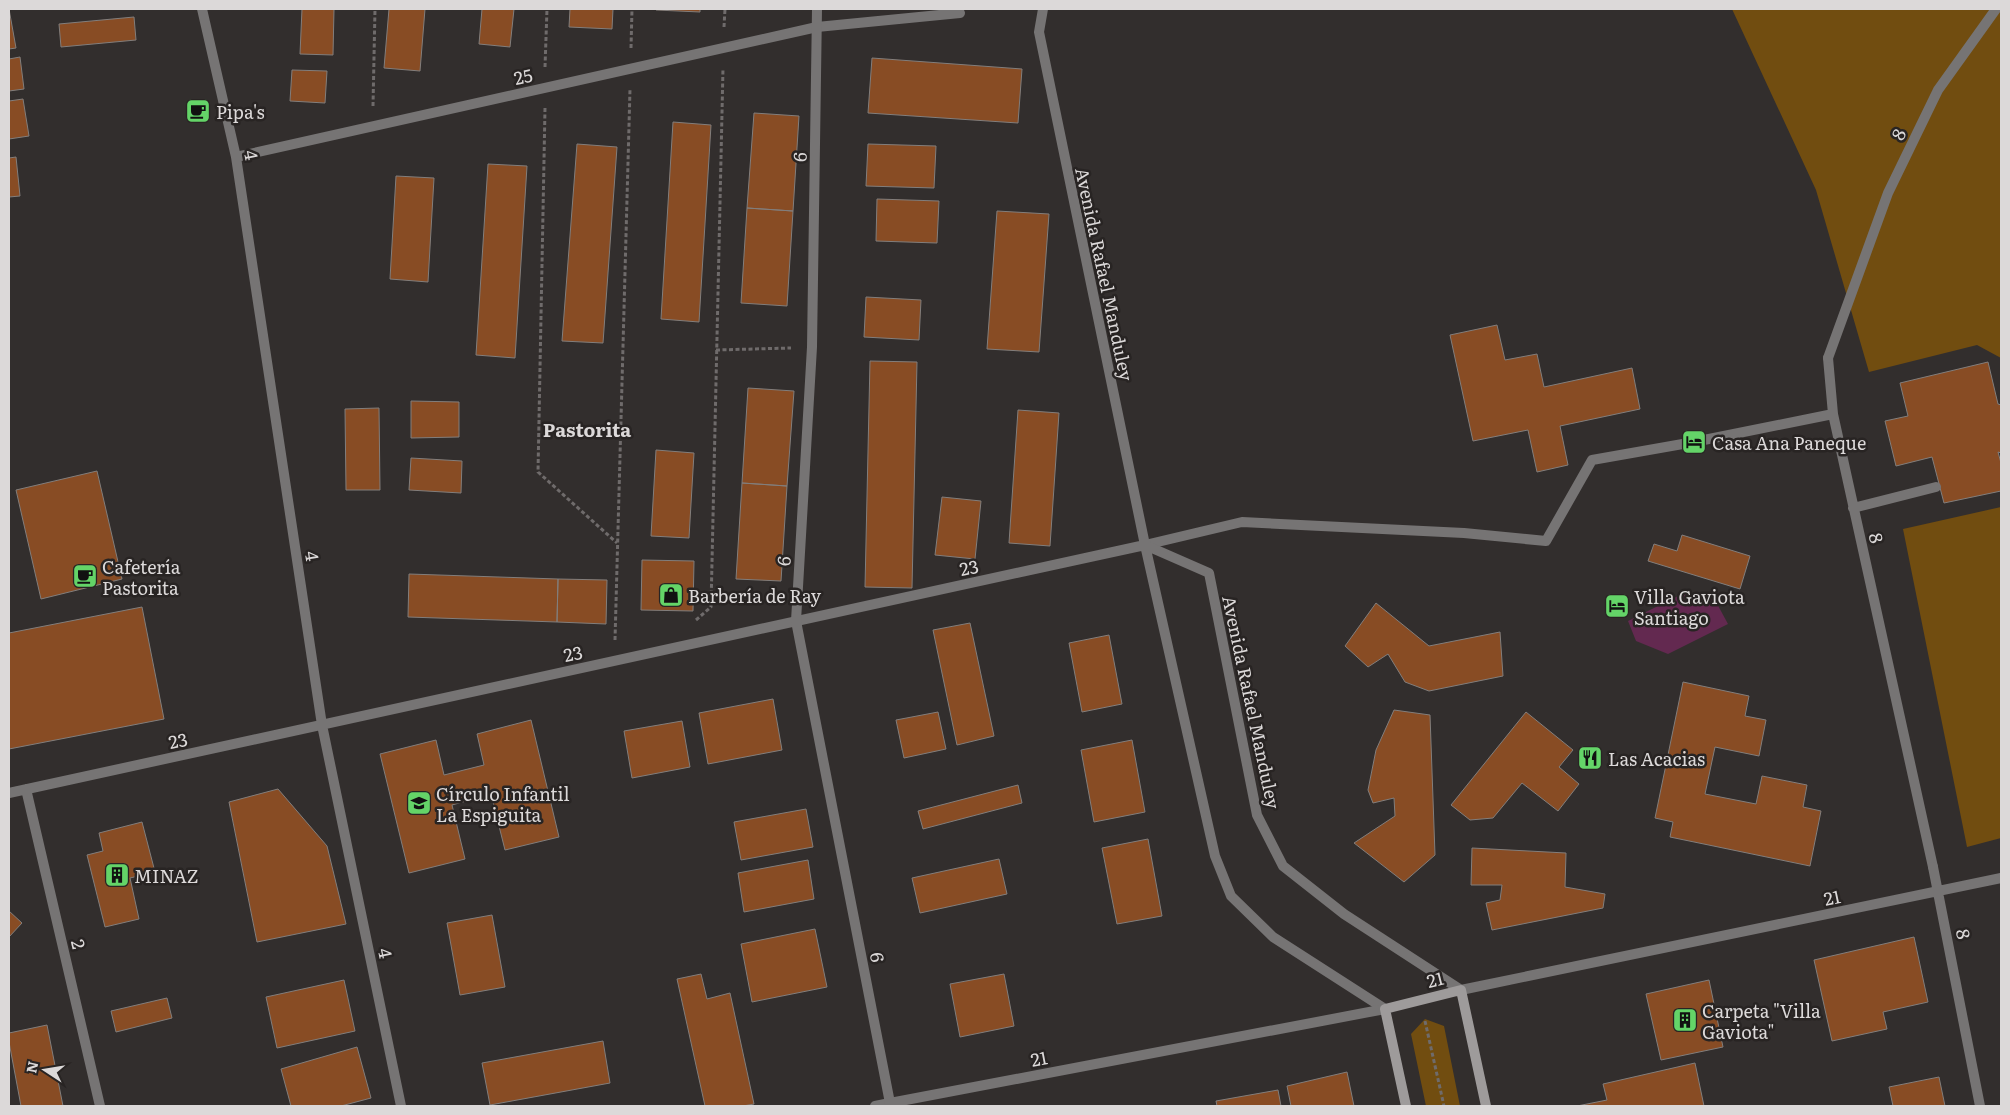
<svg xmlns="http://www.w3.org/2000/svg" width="2010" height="1115" font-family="Literata,serif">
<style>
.green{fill:#714d10}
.water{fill:#632950}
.building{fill:#884c24;stroke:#827e7c}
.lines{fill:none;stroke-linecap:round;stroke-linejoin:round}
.path{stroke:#6f6b6b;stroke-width:3;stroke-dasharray:4 2.5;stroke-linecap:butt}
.service{stroke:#767474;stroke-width:10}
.minor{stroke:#767474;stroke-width:10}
.tertiary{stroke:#767474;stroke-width:10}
.secondary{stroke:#9e9b9b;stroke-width:10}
.labels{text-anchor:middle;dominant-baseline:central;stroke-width:5;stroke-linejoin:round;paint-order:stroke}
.street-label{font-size:18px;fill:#dcd9d9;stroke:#282423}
.poi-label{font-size:18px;fill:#dcd9d9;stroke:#282423;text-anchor:start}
.neighbourhood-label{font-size:19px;font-weight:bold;fill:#dcd9d9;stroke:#282423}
</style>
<rect width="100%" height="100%" fill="#322e2d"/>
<path class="green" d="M1732,9H2001V358L1977,345L1869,372L1816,190Z
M2001,507V838L1967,847L1903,529Z
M1425,1019L1444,1026L1460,1106H1426L1411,1034Z"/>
<path class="water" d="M1686,592L1715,600L1728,624L1668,654L1636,641L1628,621Z"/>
<path class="building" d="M9,9L16,48L9,49Z
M302,9H334L333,55L300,54Z
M389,9H425L420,71L384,68Z
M482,9H514L510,47L479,44Z
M570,9H613L612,29L569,27Z
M656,9H700V12L656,10Z
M134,17L136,40L61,47L59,24Z
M20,57L24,89L9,91V59Z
M872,58L1022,69L1018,123L868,113Z
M292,70L327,71L325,103L290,101Z
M23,99L29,136L9,139V101Z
M754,113L799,116L793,211L747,208Z
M673,122L711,125L699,322L661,319Z
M577,144L617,147L603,343L562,341Z
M868,144L936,146L934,188L866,186Z
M16,157L20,196L9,197V158Z
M488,164L527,166L515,358L476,355Z
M396,176L434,178L428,282L390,279Z
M877,199L939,201L937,243L876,241Z
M747,208L793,211L787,306L741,303Z
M997,211L1049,214L1039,352L987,349Z
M866,297L921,300L919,340L864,337Z
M1497,325L1505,360L1537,354L1544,387L1632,368L1640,409L1560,426L1568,465L1537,472L1528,430L1473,441L1450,335Z
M870,361L917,362L912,588L865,587Z
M1988,362L1998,404L2001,405V453L1998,452L2001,463V491L1944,503L1932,457L1896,466L1885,421L1908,416L1900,383Z
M748,388L794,391L787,486L742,483Z
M411,401L459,402V437L411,438Z
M379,408L380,490H346L345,409Z
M1018,410L1059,413L1050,546L1009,543Z
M656,450L694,453L689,538L651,536Z
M411,458L462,461L461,493L409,490Z
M97,471L122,579L41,599L16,490Z
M742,483L787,486L781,581L736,579Z
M942,497L981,501L975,559L935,555Z
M1682,535L1750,556L1740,589L1648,561L1654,544L1677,551Z
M642,560L694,561L693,611L641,610Z
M409,574L558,579L557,622L408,617Z
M558,579L607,580L606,624L557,622Z
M1376,603L1429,646L1500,632L1503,676L1429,691L1405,682L1388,654L1368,667L1345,646Z
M142,607L164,719L9,749V633Z
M970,623L994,736L957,745L933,630Z
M1109,635L1122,704L1082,712L1069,643Z
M1683,682L1749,696L1745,716L1766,720L1759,756L1715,747L1705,794L1756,804L1762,776L1807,785L1803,807L1821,811L1810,866L1670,837L1673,822L1655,818Z
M773,699L782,750L708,764L699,713Z
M1394,710L1430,715L1435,855L1404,882L1354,843L1395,816L1394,798L1373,803L1368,790L1376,750Z
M938,712L946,749L904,758L896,720Z
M1526,712L1573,750L1559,767L1579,784L1558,811L1522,783L1493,818L1470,820L1451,805Z
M531,720L559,837L505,850L491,794L452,805L465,859L409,873L380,754L436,740L444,775L484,765L477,734Z
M682,721L690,767L632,778L624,731Z
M1132,740L1145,812L1094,822L1081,750Z
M1018,785L1022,803L923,829L918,811Z
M278,789L327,846L346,924L257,942L229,802Z
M806,809L813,847L741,860L734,822Z
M142,822L155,872L130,878L139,919L105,927L87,855L103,851L99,833Z
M1148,839L1162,916L1117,924L1102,848Z
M1472,848L1566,853L1565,887L1605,894L1603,908L1492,930L1486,903L1500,900L1502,885H1471Z
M999,859L1007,894L920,913L912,878Z
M808,860L814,899L744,912L738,873Z
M9,911L22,923L9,937Z
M492,915L505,987L460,995L447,923Z
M815,929L827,987L752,1002L741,944Z
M1914,937L1928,1002L1883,1012L1887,1029L1832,1041L1814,960Z
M701,974L707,999L730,993L754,1104L743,1106H705L677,979Z
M1004,974L1014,1026L960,1037L950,984Z
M344,980L355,1031L277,1048L266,997Z
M1709,980L1723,1047L1661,1060L1646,994Z
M167,998L172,1018L116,1032L111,1011Z
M47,1025L63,1106H21L9,1042V1033Z
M603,1041L610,1083L490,1105L482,1063Z
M357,1047L371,1098L341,1106H291L281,1069Z
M1695,1063L1704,1106H1577L1607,1100L1603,1084Z
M1347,1072L1354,1106H1291L1287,1086Z
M1939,1077L1945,1106H1893L1889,1087Z
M1278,1090L1281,1106H1217L1216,1101Z"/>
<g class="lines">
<path class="path" d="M724,27L725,9
M631,48L632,9
M545,67L547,9
M373,106L375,9
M545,108L538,472L617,543
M716,350L791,348
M696,620L711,607L723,68
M615,640L630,89
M1425,1021L1444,1106"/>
<path class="service" d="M817,27L960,13
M1828,358L1833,414L1933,867
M1853,508L1936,487
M1145,545L1242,522L1464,533L1546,541L1592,460L1694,442L1833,414"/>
<path class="minor" d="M202,9L236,157L322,725L401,1106
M1043,9L1039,32L1145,545L1215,856L1231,896L1273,937L1385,1009
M236,157L817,27
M1828,358L1888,193L1938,90L1996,9
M1145,545L1209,573L1257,815L1283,866L1344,914L1461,990L2001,878
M26,789L100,1106
M9,793L1145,545
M1933,867L1980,1106
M875,1106L890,1103V1106"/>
<path class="tertiary" d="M817,9L812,347L796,621L890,1103L1385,1009"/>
<path class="secondary" d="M1406,1106L1385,1009L1461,990L1486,1106"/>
</g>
<defs>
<symbol id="cafe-square" viewBox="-11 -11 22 22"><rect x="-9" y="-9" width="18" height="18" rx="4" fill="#64d468" stroke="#282423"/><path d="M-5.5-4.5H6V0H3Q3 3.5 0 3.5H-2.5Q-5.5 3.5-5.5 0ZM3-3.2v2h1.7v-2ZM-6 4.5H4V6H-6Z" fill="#111"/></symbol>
<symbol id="hotel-square" viewBox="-11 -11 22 22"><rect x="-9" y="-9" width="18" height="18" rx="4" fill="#64d468" stroke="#282423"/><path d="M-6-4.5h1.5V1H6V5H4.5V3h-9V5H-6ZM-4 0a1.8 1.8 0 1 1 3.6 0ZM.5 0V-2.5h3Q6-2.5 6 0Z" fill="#111"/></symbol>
<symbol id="shop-square" viewBox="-11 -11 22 22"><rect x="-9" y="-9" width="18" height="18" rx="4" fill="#64d468" stroke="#282423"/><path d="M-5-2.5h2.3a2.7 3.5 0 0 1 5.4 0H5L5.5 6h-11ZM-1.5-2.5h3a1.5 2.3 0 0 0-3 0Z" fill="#111"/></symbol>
<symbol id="restaurant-square" viewBox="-11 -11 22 22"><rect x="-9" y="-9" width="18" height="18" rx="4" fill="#64d468" stroke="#282423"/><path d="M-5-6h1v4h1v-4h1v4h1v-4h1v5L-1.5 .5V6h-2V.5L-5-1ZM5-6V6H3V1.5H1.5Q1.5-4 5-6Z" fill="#111"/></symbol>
<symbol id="school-square" viewBox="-11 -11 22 22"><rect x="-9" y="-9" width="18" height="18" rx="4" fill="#64d468" stroke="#282423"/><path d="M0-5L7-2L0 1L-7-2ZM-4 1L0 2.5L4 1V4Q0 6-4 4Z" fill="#111"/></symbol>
<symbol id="building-square" viewBox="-11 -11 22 22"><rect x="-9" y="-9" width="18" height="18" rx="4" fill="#64d468" stroke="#282423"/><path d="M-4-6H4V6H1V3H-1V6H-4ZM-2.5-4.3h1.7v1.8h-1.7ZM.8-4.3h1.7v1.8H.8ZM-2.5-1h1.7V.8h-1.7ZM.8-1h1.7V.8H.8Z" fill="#111"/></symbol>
</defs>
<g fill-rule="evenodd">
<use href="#cafe-square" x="184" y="97" width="28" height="28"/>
<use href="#hotel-square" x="1680" y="428" width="28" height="28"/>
<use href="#cafe-square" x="71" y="562" width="28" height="28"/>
<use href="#shop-square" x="657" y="581" width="28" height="28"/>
<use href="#hotel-square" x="1603" y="592" width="28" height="28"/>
<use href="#restaurant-square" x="1576" y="744" width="28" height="28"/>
<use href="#school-square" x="405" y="789" width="28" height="28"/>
<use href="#building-square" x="103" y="861" width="28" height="28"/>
<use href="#building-square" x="1671" y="1006" width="28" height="28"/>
</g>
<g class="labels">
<g class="street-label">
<text transform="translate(523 76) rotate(-13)">25</text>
<text transform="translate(1898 134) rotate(-64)">8</text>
<text transform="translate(252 155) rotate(79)">4</text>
<text transform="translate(799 157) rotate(-89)">6</text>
<text transform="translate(1105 274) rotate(78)">Avenida Rafael Manduley</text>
<text transform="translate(1877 538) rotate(77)">8</text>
<text transform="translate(313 556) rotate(81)">4</text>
<text transform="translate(783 561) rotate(-87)">6</text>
<text transform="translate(969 567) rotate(-12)">23</text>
<text transform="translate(573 653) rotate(-12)">23</text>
<text transform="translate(1252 702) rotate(78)">Avenida Rafael Manduley</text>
<text transform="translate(178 740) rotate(-12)">23</text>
<text transform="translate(1832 897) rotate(-12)">21</text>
<text transform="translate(1964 934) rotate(79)">8</text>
<text transform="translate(79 944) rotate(77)">2</text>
<text transform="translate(386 953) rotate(78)">4</text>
<text transform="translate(878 957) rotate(79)">6</text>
<text transform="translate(1435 979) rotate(-14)">21</text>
<text transform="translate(1039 1058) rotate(-11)">21</text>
</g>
<g class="poi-label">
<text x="216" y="111">Pipa's</text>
<text x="1712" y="442">Casa Ana Paneque</text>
<text x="102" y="566">Cafetería<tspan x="102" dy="21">Pastorita</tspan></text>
<text x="688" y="595">Barbería de Ray</text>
<text x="1634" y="596">Villa Gaviota<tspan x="1634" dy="21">Santiago</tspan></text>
<text x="1608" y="758">Las Acacias</text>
<text x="436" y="793">Círculo Infantil<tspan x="436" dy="21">La Espiguita</tspan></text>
<text x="134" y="875">MINAZ</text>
<text x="1702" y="1010">Carpeta "Villa<tspan x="1702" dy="21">Gaviota"</tspan></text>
</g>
<g class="neighbourhood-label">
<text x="587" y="429">Pastorita</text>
</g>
</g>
<rect width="2010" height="1115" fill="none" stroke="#dcd9d9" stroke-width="20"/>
<g transform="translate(45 1070) rotate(282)" stroke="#282423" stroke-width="4" paint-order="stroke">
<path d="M0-4L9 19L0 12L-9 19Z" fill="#dcd9d9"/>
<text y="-8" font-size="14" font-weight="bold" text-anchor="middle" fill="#dcd9d9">N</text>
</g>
</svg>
